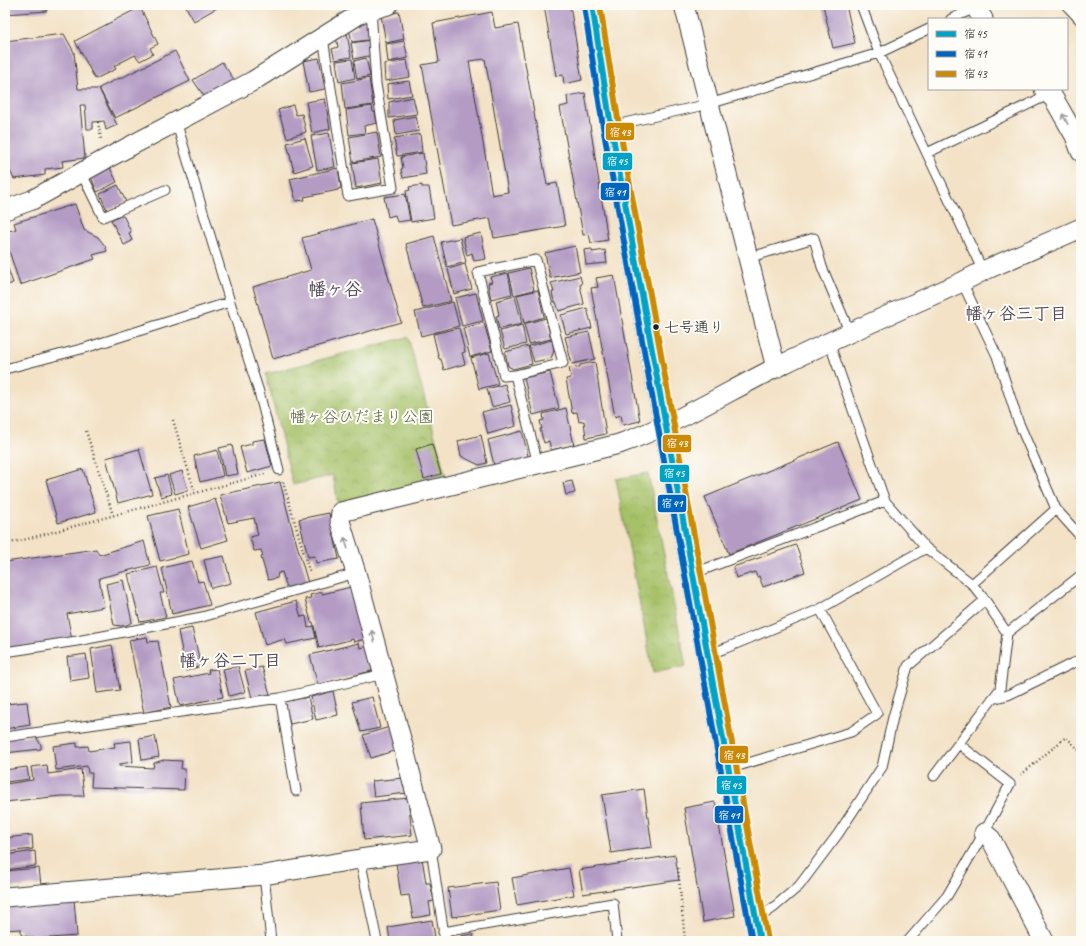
<svg xmlns="http://www.w3.org/2000/svg" width="1086" height="946" font-family="Caveat,'Klee One',sans-serif">
<style>
.park{fill:url(#park-crowns);stroke:#616e42}
.building{fill:#b49bc4;fill-rule:evenodd}
.lines{fill:none;stroke-linecap:round;stroke-linejoin:round}
.service-casing{stroke:#3c3a36;stroke-width:11}
.minor-casing{stroke:#3c3a36;stroke-width:21}
.secondary-casing{stroke:#3c3a36;stroke-width:24}
.path{stroke:#3c3a36;stroke-width:2.5;stroke-dasharray:1 3;stroke-linecap:butt}
.service{stroke:#fff;stroke-width:9}
.minor{stroke:#fff;stroke-width:19}
.secondary{stroke:#fff;stroke-width:22}
.bus-1-casing{stroke:#fdfcf7;stroke-width:9}
.bus-2-casing{stroke:#fdfcf7;stroke-width:9}
.bus-3-casing{stroke:#fdfcf7;stroke-width:9}
.bus-1{stroke:#01a2c5;stroke-width:6}
.bus-2{stroke:#0065bd;stroke-width:6}
.bus-3{stroke:#cb8a06;stroke-width:6}
.oneway{stroke:#999}
.bus-dot{fill:#1c1c1c;stroke:#fdfcf7;stroke-width:1.5}
.labels{text-anchor:middle;dominant-baseline:central;stroke-width:4;stroke-linejoin:round;paint-order:stroke}
.bus-label{font-size:15px;fill:#1c1c1c;stroke:#fdfcf7;text-anchor:start}
.park-label{font-size:16px;fill:#535e3a;stroke:#fdfcf7}
.neighbourhood-label{font-size:17px;font-weight:bold;fill:#514857;stroke:#fdfcf7}
.quarter-label{font-size:18px;font-weight:bold;fill:#514857;stroke:#fdfcf7}
.line-badge{stroke:#fdfcf7;stroke-width:1.5}
.badge-label{font-size:11px;text-anchor:middle;font-weight:bold;fill:#fff}
</style>
<defs>
<pattern id="park-crowns" width="20" height="18" patternUnits="userSpaceOnUse"><rect width="20" height="18" fill="#a6c167"/><path d="M2 6a3 3 0 1 1 6 0M12 15a3 3 0 1 1 6 0" fill="none" stroke="#8ea559"/></pattern>
</defs>
<rect width="100%" height="100%" fill="#fdfcf7"/>
<filter id="ink" filterUnits="userSpaceOnUse"><feTurbulence type="fractalNoise" baseFrequency=".025" numOctaves="2"/><feDisplacementMap in="SourceGraphic" scale="8" xChannelSelector="R" yChannelSelector="G"/><feConvolveMatrix kernelMatrix="1 2 1 2 8 2 1 2 1" color-interpolation-filters="sRGB"/></filter>
<filter id="wash" filterUnits="userSpaceOnUse"><feTurbulence type="fractalNoise" baseFrequency=".012" numOctaves="4" result="noise"/><feDisplacementMap in="SourceGraphic" scale="16" xChannelSelector="R" yChannelSelector="G"/><feGaussianBlur stdDeviation="0.9" result="paint"/><feColorMatrix in="noise" values="0 0 0 0 0 0 0 0 0 0 0 0 0 0 0 0 0 1.4 0 .05"/><feComposite in="paint" operator="in"/></filter>
<g filter="url(#wash)">
<rect width="100%" height="100%" fill="#f3e2c6"/>
<path class="park" d="M408,337L446,478L338,504L333,475L293,485L266,374Z
M648,473L686,666L653,673L616,479Z"/>
<g id="blocks">
<path class="building" d="M5,5H46L47,11L5,14Z
M185,5H222L194,21Z
M544,5H570L582,80L564,84L563,75L556,76Z
M823,5H846L855,43L833,48Z
M140,7L158,44L150,48L153,54L140,61L135,55L114,66L116,69L95,79L75,41Z
M399,12L404,39L386,43L381,15Z
M492,12L495,28L518,24L547,185L557,183L565,226L494,238L490,218L451,225L422,65L439,62L433,23ZM485,59L508,192L492,195L469,61Z
M367,21L369,40L352,42L349,29L358,27L356,22Z
M347,33L351,57L335,60L332,49L338,47L336,36Z
M64,34L74,52L78,89H99L117,125L106,130L104,121L93,122V129H87L85,105H80L85,158L62,161L63,167L45,169V175L14,179L6,163H5V41Z
M370,40L373,55L354,59L351,43Z
M404,41L408,58L388,62L386,44Z
M175,51L190,81L115,118L99,88L119,78V79Z
M319,58L325,89L309,92L303,61Z
M366,58L370,76L357,79L354,61Z
M352,59L355,78L339,82L336,61Z
M407,60L410,77L385,81L384,64Z
M222,62L235,81L206,99L193,80Z
M369,78L373,105L345,109L342,83Z
M409,81L412,95L388,99L387,84Z
M585,93L608,240L591,243L589,234L583,235L560,107L568,105L567,96Z
M413,97L417,114L389,118V102Z
M325,99L330,129L312,133L306,102Z
M293,105L296,115L302,114L306,132L287,138L278,110Z
M372,106L373,112H375L377,123L364,126L365,133L349,135L346,110Z
M416,116L419,131L396,135L394,120Z
M377,132L381,157L353,162L349,137Z
M329,133L335,167L317,170L311,136Z
M420,134L422,152L397,156L394,138Z
M305,138L313,166L294,172L287,143Z
M423,153L426,174L403,178L401,169L403,168L401,157Z
M378,159L382,183L356,188L352,163Z
M110,168L117,182L97,192L91,177Z
M338,168L341,188L338,189V190L304,197L305,200L296,201L290,179Z
M118,185L126,202L107,210L100,194Z
M422,185V187H429L434,218L411,222L406,191L410,190L409,187Z
M405,194L410,220L397,222L395,215L388,217L384,197Z
M75,204L84,230L98,237L105,246L107,251L93,255L95,259L20,285L5,238V232L16,229L14,223Z
M120,215L124,217L131,232L129,233L132,241L124,245L111,220Z
M372,219L401,322L273,359L253,287L311,270L302,238Z
M481,233L486,259L474,261L472,253L467,255L463,237Z
M434,236L451,301L423,308L406,244Z
M460,238L466,262L447,267L441,242Z
M575,246L580,272L550,278L545,253Z
M592,249V252L605,250L607,263L586,265L584,250Z
M5,260L13,283L5,286Z
M465,264L472,289L454,294L448,269Z
M529,268L534,290L514,295L509,273Z
M508,273L512,294L491,299L488,283L492,282L490,277Z
M614,275L640,421L623,425L621,415L615,417L591,288L598,287L596,278Z
M580,276L582,284L580,285L584,304L559,311L556,302H554L552,292H554L551,283Z
M538,290L544,317L524,323L517,295Z
M476,293L483,321L462,326L455,298Z
M515,296L522,324L499,329L496,316L499,315L496,301Z
M453,302L459,326L421,336L415,312Z
M587,308L592,328L566,334L561,315Z
M546,318L551,339L529,344L524,324Z
M484,323L492,351L470,357L463,328Z
M522,325L526,344L505,349L500,331Z
M459,328L465,352L462,353L465,364L444,370L441,359H439L433,334Z
M589,332L595,359L572,364L565,337Z
M552,340L554,351L551,358L534,362L529,346Z
M528,346L532,364L513,369L508,366L505,352Z
M489,353L498,384L479,389L471,358Z
M595,362L606,434L586,438L584,421L579,422L577,412L572,413L566,379L571,378L569,368L580,367V365Z
M550,372L559,408L533,415L524,378Z
M505,384L510,402L492,407L487,389Z
M511,405L516,426L488,434L482,412Z
M566,408L574,445L551,450L549,441L544,443L540,429H542L540,421L544,420L543,414Z
M522,431L529,460L495,469L488,440Z
M481,435L487,463L479,465L461,456L458,441Z
M265,439L272,466L247,473L240,447L252,444V441Z
M838,442L862,500L729,554L705,497Z
M432,444L441,474L424,479L416,449Z
M232,445L238,474L225,476L219,448Z
M139,449L152,494L118,503L106,458Z
M217,450L223,476L200,482L194,456Z
M83,469L96,512L58,523L46,480Z
M182,471L188,490L175,494L169,475Z
M167,475L172,494L161,497L155,478Z
M572,481L575,493L566,495L563,483Z
M280,482L290,521L308,583L287,588L282,572L278,573L277,578L268,580L261,557L263,556L261,550L254,551L250,537L258,535L254,518L228,523L220,495Z
M215,499L228,540L201,548L188,507Z
M178,509L189,554L160,561L148,516Z
M329,513L339,559L316,563L315,556L308,557L299,519Z
M144,541L150,565L99,578L104,607L67,614L72,640L5,651V562L96,549L99,555Z
M796,545L805,572L763,587L759,576L757,577L755,572L736,578L733,567Z
M224,556L231,583L211,588L204,560Z
M192,561L198,582L203,581L210,605L172,614L162,568Z
M157,567L164,593H160L166,617L140,622L128,574Z
M123,580L132,622L127,625L121,626L114,625L106,584Z
M351,587L368,638L354,642L353,639L319,648L313,622H311L305,599L311,598L310,595L322,592V594Z
M296,601L301,617L306,616L308,628L313,626L316,638L287,644L285,639L265,645L256,612Z
M192,628L201,666L186,671L178,631Z
M147,637L148,642L158,641L171,707L144,713L129,640Z
M359,643L360,648L369,646L375,670L318,685L310,655Z
M112,645L120,690L97,693L91,649Z
M86,654L89,678L70,681L67,657Z
M238,666L245,692L229,696L223,669Z
M262,667L270,694L252,698L245,671Z
M217,669L223,697L180,706L174,680L209,673L208,670Z
M333,691L338,715L316,720L311,697Z
M308,697L313,719L290,724L285,702Z
M372,697L380,728L361,732L352,702Z
M27,702L30,725L5,729V704Z
M393,726L400,749L371,758L363,735Z
M35,735L41,745V749L5,753V739Z
M155,736L159,757L142,760L139,739Z
M131,741L133,762L119,764V766L153,768L154,763L163,760L182,761L181,769H185L184,790L91,787L92,773H88L87,766L56,770L53,746L77,743V747L88,746L89,751L115,747L114,743Z
M47,765L48,774L81,769L84,796H61L5,802V784L33,780L31,767Z
M27,767L29,779L5,782V770Z
M404,778L407,793L374,797L372,781Z
M644,789L652,847L611,853L602,795Z
M408,798L412,835L364,840L361,803Z
M715,802L735,916L703,922L684,808Z
M32,835L33,849L5,852V838Z
M35,851L36,866L5,870V855Z
M675,855L679,880L583,894L579,870Z
M422,858L426,883H430L434,901L429,902L431,915L413,918L409,895L401,896L396,863Z
M39,868L41,885L5,888V871Z
M569,868L574,895L517,905L512,878Z
M496,882L500,910L452,917L448,888Z
M74,899L77,936L36,939L21,935V929L5,930V902Z
M432,920L435,937L413,941H390L388,927Z
M473,934L474,941H454V939L461,938V936Z"/>
</g>
</g>
<g filter="url(#ink)">
<use href="#blocks" fill-opacity="0" stroke="#3c3a36" stroke-width="1"/>
<g class="lines">
<defs>
<path id="service" d="M861,5L879,53L983,271
M1066,5L1081,21
M951,19L975,8
M323,38L348,196L393,188L376,84L371,9
M176,121L230,302L259,392L279,470
M611,126L709,104L879,53L929,29
M927,153L1050,94
M81,172L103,217L165,190
M748,258L814,238L822,267L850,333
M962,282L997,356L1018,421L1056,509L972,584
M829,342L885,501L926,548L972,584L985,600L1007,633L1000,689L934,776
M5,369L85,348L230,302
M515,375L563,363L536,260L478,272L504,376L515,375L538,464
M1056,509L1081,537
M692,574L885,501
M1007,633L1081,575
M5,652L77,641L202,617L356,573
M707,655L726,648L820,609L926,548
M280,698L296,791
M992,699L1008,695L1071,664L1081,660
M5,737L280,698L384,674
M728,769L851,732L877,714L820,609
M431,849L445,941
M360,859L377,941
M264,875L271,941
M757,919L773,908L799,886L838,834L882,767L893,717L908,666L985,600
M443,932L613,903L617,941
M908,941L947,896L984,833L1010,784L959,744"/>
<path id="minor" d="M684,5L776,368
M974,5L983,19
M1044,89L1054,99L1075,136L1081,152
M5,210L32,200L104,160L253,81L361,13L388,5
M984,833L991,839L1044,941
M5,897L264,875L360,859L431,849L356,573L340,521L341,512L619,444C674,425 725,393 777,367C838,337 900,310 962,282L983,271L1081,228"/>
<path id="secondary" d="M592,5L611,126L643,304L760,941"/>
</defs>
<use href="#service" class="service-casing"/>
<use href="#minor" class="minor-casing"/>
<use href="#secondary" class="secondary-casing"/>
<path class="path" d="M98,122L101,139
M173,420L195,493
M86,431L113,515
M283,482L309,571
M5,544L27,539L265,474
M1021,775L1066,737L1081,752
M678,868L685,941"/>
<use href="#service" class="service"/>
<use href="#minor" class="minor"/>
<use href="#secondary" class="secondary"/>
<defs>
<path id="bus-1" d="M592,5L611,126L760,941"/>
<path id="bus-2" d="M584,6L603,127L752,941"/>
<path id="bus-3" d="M600,5L619,125L768,940"/>
</defs>
<use href="#bus-1" class="bus-1-casing"/>
<use href="#bus-2" class="bus-2-casing"/>
<use href="#bus-3" class="bus-3-casing"/>
<use href="#bus-1" class="bus-1"/>
<use href="#bus-2" class="bus-2"/>
<use href="#bus-3" class="bus-3"/>
</g>
<defs><path id="oneway-shaft" d="M-6 0H5M1.5-3L5.5 0L1.5 3" fill="none" stroke-width="1.6" stroke-linecap="round" stroke-linejoin="round"/></defs>
<g class="oneway">
<use href="#oneway-shaft" transform="translate(1065 119) rotate(-119)"/>
<use href="#oneway-shaft" transform="translate(346 543) rotate(-107)"/>
<use href="#oneway-shaft" transform="translate(373 636) rotate(-105)"/>
</g>
</g>
<circle class="bus-dot" cx="656" cy="327" r="3.5"/>
<g class="labels">
<g class="bus-label">
<text x="664" y="327">七号通り</text>
</g>
<g class="park-label">
<text x="362" y="417">幡ヶ谷ひだまり公園</text>
</g>
<g class="neighbourhood-label">
<text x="1016" y="313">幡ヶ谷三丁目</text>
<text x="230" y="660">幡ヶ谷二丁目</text>
</g>
<g class="quarter-label">
<text x="335" y="289">幡ヶ谷</text>
</g>
</g>
<g class="line-badge">
<rect x="605" y="122" width="30" height="19" rx="4" fill="#cb8a06"/>
<rect x="602" y="152" width="31" height="19" rx="4" fill="#01a2c5"/>
<rect x="600" y="182" width="30" height="19" rx="4" fill="#0065bd"/>
<rect x="662" y="434" width="30" height="19" rx="4" fill="#cb8a06"/>
<rect x="659" y="464" width="31" height="19" rx="4" fill="#01a2c5"/>
<rect x="657" y="494" width="30" height="19" rx="4" fill="#0065bd"/>
<rect x="719" y="745" width="30" height="19" rx="4" fill="#cb8a06"/>
<rect x="716" y="775" width="31" height="20" rx="4" fill="#01a2c5"/>
<rect x="714" y="805" width="30" height="19" rx="4" fill="#0065bd"/>
</g>
<g class="badge-label">
<text x="620" y="136">宿43</text>
<text x="617" y="165">宿45</text>
<text x="615" y="196">宿41</text>
<text x="677" y="447">宿43</text>
<text x="674" y="477">宿45</text>
<text x="672" y="507">宿41</text>
<text x="734" y="759">宿43</text>
<text x="731" y="789">宿45</text>
<text x="729" y="819">宿41</text>
</g>
<rect width="1086" height="946" fill="none" stroke="#fdfcf7" stroke-width="20"/>
<rect x="928" y="18" width="140" height="72" fill="#fdfcf7" stroke="#a3a29f"/>
<rect x="936" y="31" width="20" height="6" fill="#01a2c5" stroke="#a3a29f"/>
<text x="964" y="38" font-size="12" fill="#1c1c1c">宿45</text>
<rect x="936" y="51" width="20" height="6" fill="#0065bd" stroke="#a3a29f"/>
<text x="964" y="58" font-size="12" fill="#1c1c1c">宿41</text>
<rect x="936" y="71" width="20" height="6" fill="#cb8a06" stroke="#a3a29f"/>
<text x="964" y="78" font-size="12" fill="#1c1c1c">宿43</text>
</svg>
